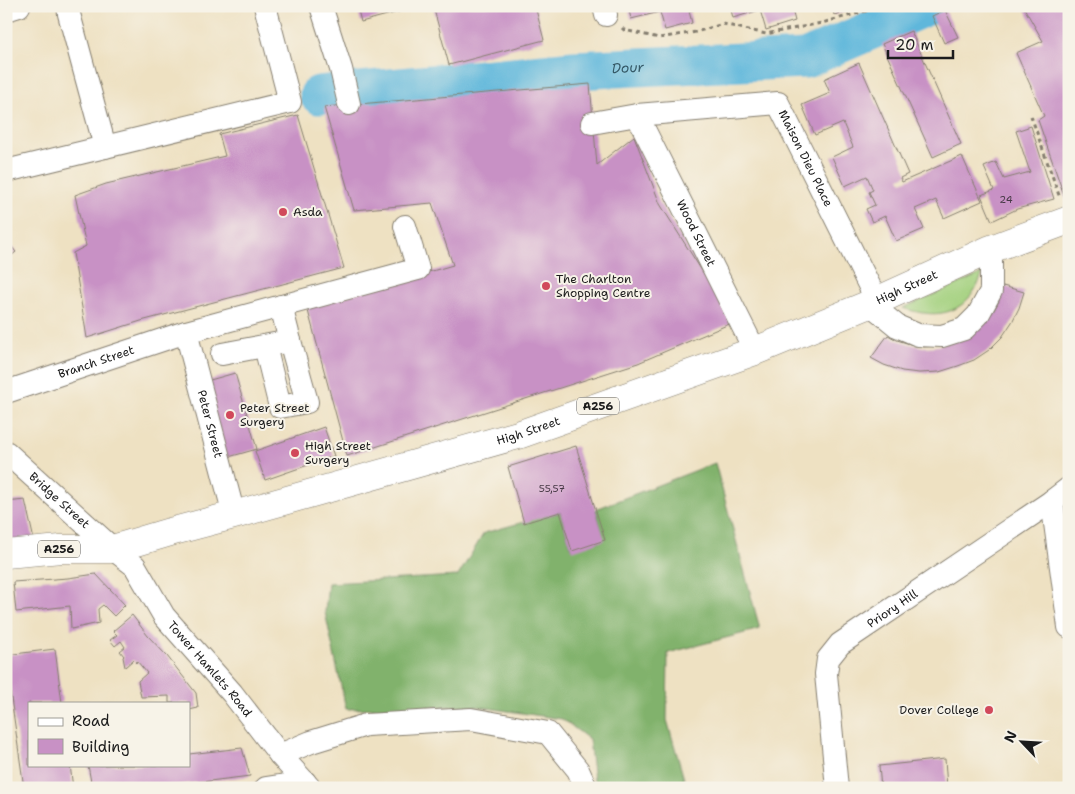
<svg xmlns="http://www.w3.org/2000/svg" width="1075" height="794" font-family="'Shantell Sans',sans-serif">
<style>
.green{fill:#a2d07d;stroke:#5f764c}
.forest{fill:#81b26c;stroke:#4e6744}
.lines{fill:none;stroke-linecap:round;stroke-linejoin:round}
.river{stroke:#5eb7db;stroke-width:39}
.building{fill:#c891c5}
.minor-casing{stroke:#857e6f;stroke-width:24}
.major-casing{stroke:#857e6f;stroke-width:29}
.path{stroke:#857e6f;stroke-width:3;stroke-dasharray:4 4;stroke-linecap:butt}
.minor{stroke:#fff;stroke-width:22}
.major{stroke:#fff;stroke-width:28}
.poi-dot{fill:#d1495b;stroke:#f7f3e8;stroke-width:2}
.labels{text-anchor:middle;dominant-baseline:central;stroke-width:4;stroke-linejoin:round;paint-order:stroke}
.number-label{font-size:10px;fill:#473946}
.shield{fill:#f7f3e8;stroke:#5e5c59;stroke-width:1}
.shield-label{font-size:11px;font-weight:bold;fill:#1c1c1c}
.street-label{font-size:12px;fill:#1c1c1c;stroke:#f7f3e8}
.poi-label{font-size:12px;fill:#1c1c1c;stroke:#f7f3e8;text-anchor:start}
.water-label{font-size:14px;font-style:italic;fill:#365a68;stroke:#f7f3e8}
</style>
<rect width="100%" height="100%" fill="#f7f3e8"/>
<filter id="ink" filterUnits="userSpaceOnUse"><feTurbulence type="fractalNoise" baseFrequency=".02" numOctaves="2"/><feDisplacementMap in="SourceGraphic" scale="10" xChannelSelector="R" yChannelSelector="G"/><feConvolveMatrix kernelMatrix="1 2 1 2 8 2 1 2 1" color-interpolation-filters="sRGB"/></filter>
<filter id="wash" filterUnits="userSpaceOnUse"><feTurbulence type="fractalNoise" baseFrequency=".0096" numOctaves="4" result="noise"/><feDisplacementMap in="SourceGraphic" scale="20" xChannelSelector="R" yChannelSelector="G"/><feGaussianBlur stdDeviation="1.12" result="paint"/><feColorMatrix in="noise" values="0 0 0 0 0 0 0 0 0 0 0 0 0 0 0 0 0 1.4 0 .05"/><feComposite in="paint" operator="in"/></filter>
<g filter="url(#wash)">
<rect width="100%" height="100%" fill="#eee1c2"/>
<path class="green" d="M983,273C968,313 941,321 903,308Z"/>
<path class="forest" d="M715,463L760,629L668,653L667,720L684,779V788H595L589,739L562,719L474,706L346,709L325,612L328,583L458,576L484,533L560,512L572,550L604,540L596,509Z"/>
<g class="lines">
<path class="river" id="s1" d="M319,95L574,70L805,59L927,6"/>
</g>
<g id="blocks">
<path class="building" d="M357,6H417V7L361,22Z
M433,6H535L544,40L449,65Z
M628,6H703L704,7L689,11L692,23L665,30L660,12L631,19Z
M730,6H791L795,21L766,30L760,10L733,18Z
M832,6H863V7L834,15Z
M1023,6H1069V197L1065,198L1038,120L1044,116L1016,53L1043,41Z
M945,10L958,37L944,43L932,16Z
M911,31L961,144L933,157L882,44Z
M859,63L908,174L900,178L902,182L962,156L982,201L944,218L936,200L915,209L924,229L896,241L885,216L872,222L866,209L875,205L869,192L873,190L867,176L845,186L832,157L853,147L843,123L815,135L802,105L830,93L824,79Z
M590,84L597,165L634,136L660,204L734,322L638,363L347,456L307,307L453,265L432,203L354,210L324,107Z
M298,115L344,268L141,321L87,338L73,253L86,246L75,195L106,184L225,156L219,134Z
M1031,126L1054,199L1017,209L992,221L981,195L994,190L984,167L996,162L1004,179L1030,172L1016,131Z
M6,240L16,252L6,260Z
M1003,286L1024,292L1019,308L1012,322L1002,337L989,350L974,360L958,366L939,372L919,373L902,371L884,365L871,358L888,335L897,340L910,344L923,347L938,346L986,321L993,312L999,301Z
M235,373L257,449L225,458L203,382Z
M324,427L334,456L265,480L255,451Z
M576,446L605,540L572,551L560,512L524,523L508,467Z
M25,500L34,540L6,542V502Z
M96,574L125,605L114,616L103,605L98,609L99,623L71,629L70,606L16,612L13,582L68,578Z
M132,615L148,636L167,656L196,693L198,708L189,710V703H169V696L141,697L138,681L147,673L137,661L136,663L133,660L125,667L123,657L124,656L120,651L125,647L121,641L115,646L110,640L117,635L113,631Z
M55,649L62,703H29V765H70L73,788H24L6,663V655Z
M242,748L250,776L153,788H92L88,765H189V754Z
M945,759L947,788H881L879,766Z"/>
</g>
</g>
<g filter="url(#ink)">
<use href="#blocks" fill-opacity="0" stroke="#857e6f" stroke-width="1"/>
<g class="lines">
<defs>
<g id="minor">
<path d="M68,6L69,14L105,147"/>
<path d="M321,6L341,69L349,104"/>
<path d="M604,6L606,15"/>
<path d="M6,10L19,6"/>
<path id="s2" d="M637,115L755,351"/>
<path id="s3" d="M592,123L637,115L778,103L877,301"/>
<path d="M6,171L290,102L265,6"/>
<path d="M870,304L897,326L918,335L942,336L964,329L978,315L991,291V249"/>
<path id="s4" d="M186,332L234,515"/>
<path d="M265,346L280,407L307,402L290,341"/>
<path d="M222,354L290,341L281,306"/>
<path id="s5" d="M6,392L186,332L418,269L405,226"/>
<path id="s6" d="M6,452L113,549L135,566L164,616L232,693L280,755L310,788"/>
<path d="M1052,501L1069,627"/>
<path d="M280,755L311,742L366,725L471,719L548,733L578,770L586,788"/>
<path d="M266,788L305,782"/>
<path id="s7" d="M837,788L826,674L828,659L840,644L1052,501L1069,488"/>
</g>
<g id="major">
<path id="s8" d="M6,554L61,549H113L170,532L234,515L518,435L755,351L870,304L991,249L1069,220"/>
</g>
</defs>
<use href="#minor" class="minor-casing"/>
<use href="#major" class="major-casing"/>
<path class="path" d="M622,28L624,30L659,38L696,32L723,24L766,34L822,23L866,11L874,6
M1031,116L1060,198"/>
<use href="#minor" class="minor"/>
<use href="#major" class="major"/>
</g>
</g>
<g class="poi-dot">
<circle cx="283" cy="212" r="5"/>
<circle cx="546" cy="286" r="5"/>
<circle cx="230" cy="415" r="5"/>
<circle cx="295" cy="453" r="5"/>
<circle cx="989" cy="710" r="5"/>
</g>
<g class="labels">
<g class="number-label">
<text x="1006" y="199">24</text>
<text x="552" y="488">55,57</text>
</g>
<g class="shield">
<rect x="577" y="397.5" width="42" height="17" rx="4"/>
<rect x="38" y="540.5" width="42" height="17" rx="4"/>
</g>
<g class="shield-label">
<text x="598" y="406">A256</text>
<text x="59" y="549">A256</text>
</g>
<g class="street-label">
<text stroke="none"><textPath href="#s3" startOffset="249">Maison Dieu Place</textPath></text>
<text stroke="none"><textPath href="#s2" startOffset="132">Wood Street</textPath></text>
<text stroke="none"><textPath href="#s8" startOffset="944">High Street</textPath></text>
<text stroke="none"><textPath href="#s5" startOffset="95">Branch Street</textPath></text>
<text stroke="none"><textPath href="#s4" startOffset="95">Peter Street</textPath></text>
<text stroke="none"><textPath href="#s8" startOffset="539">High Street</textPath></text>
<text stroke="none"><textPath href="#s6" startOffset="72">Bridge Street</textPath></text>
<text stroke="none"><textPath href="#s7" startOffset="212">Priory Hill</textPath></text>
<text stroke="none"><textPath href="#s6" startOffset="300">Tower Hamlets Road</textPath></text>
</g>
<g class="poi-label">
<text x="293" y="212">Asda</text>
<text x="556" y="279">The Charlton<tspan x="556" dy="14">Shopping Centre</tspan></text>
<text x="240" y="408">Peter Street<tspan x="240" dy="14">Surgery</tspan></text>
<text x="305" y="446">High Street<tspan x="305" dy="14">Surgery</tspan></text>
<text x="979" y="710" text-anchor="end">Dover College</text>
</g>
<g class="water-label">
<text stroke="none"><textPath href="#s1" startOffset="310">Dour</textPath></text>
</g>
</g>
<rect width="1075" height="794" fill="none" stroke="#f7f3e8" stroke-width="25"/>
<rect x="28" y="702" width="162" height="65" fill="#f7f3e8" stroke="#9f9d96"/>
<rect x="38" y="718" width="25" height="8" fill="#ffffff" stroke="#9f9d96"/>
<text x="72" y="726" font-size="15" fill="#1c1c1c">Road</text>
<rect x="38" y="739" width="25" height="15" fill="#c891c5" stroke="#9f9d96"/>
<text x="72" y="752" font-size="15" fill="#1c1c1c">Building</text>
<g transform="translate(1022 742) rotate(295)" stroke="#f7f3e8" stroke-width="4" paint-order="stroke">
<path d="M0-4L9 19L0 12L-9 19Z" fill="#1c1c1c"/>
<text y="-8" font-size="14" font-weight="bold" text-anchor="middle" fill="#1c1c1c">N</text>
</g>
<path d="M888 50v8h65v-8" fill="none" stroke="#1c1c1c" stroke-width="2.5"/>
<text x="895" y="50" font-size="15" fill="#1c1c1c" stroke="#f7f3e8" stroke-width="4" paint-order="stroke">20 m</text>
</svg>
